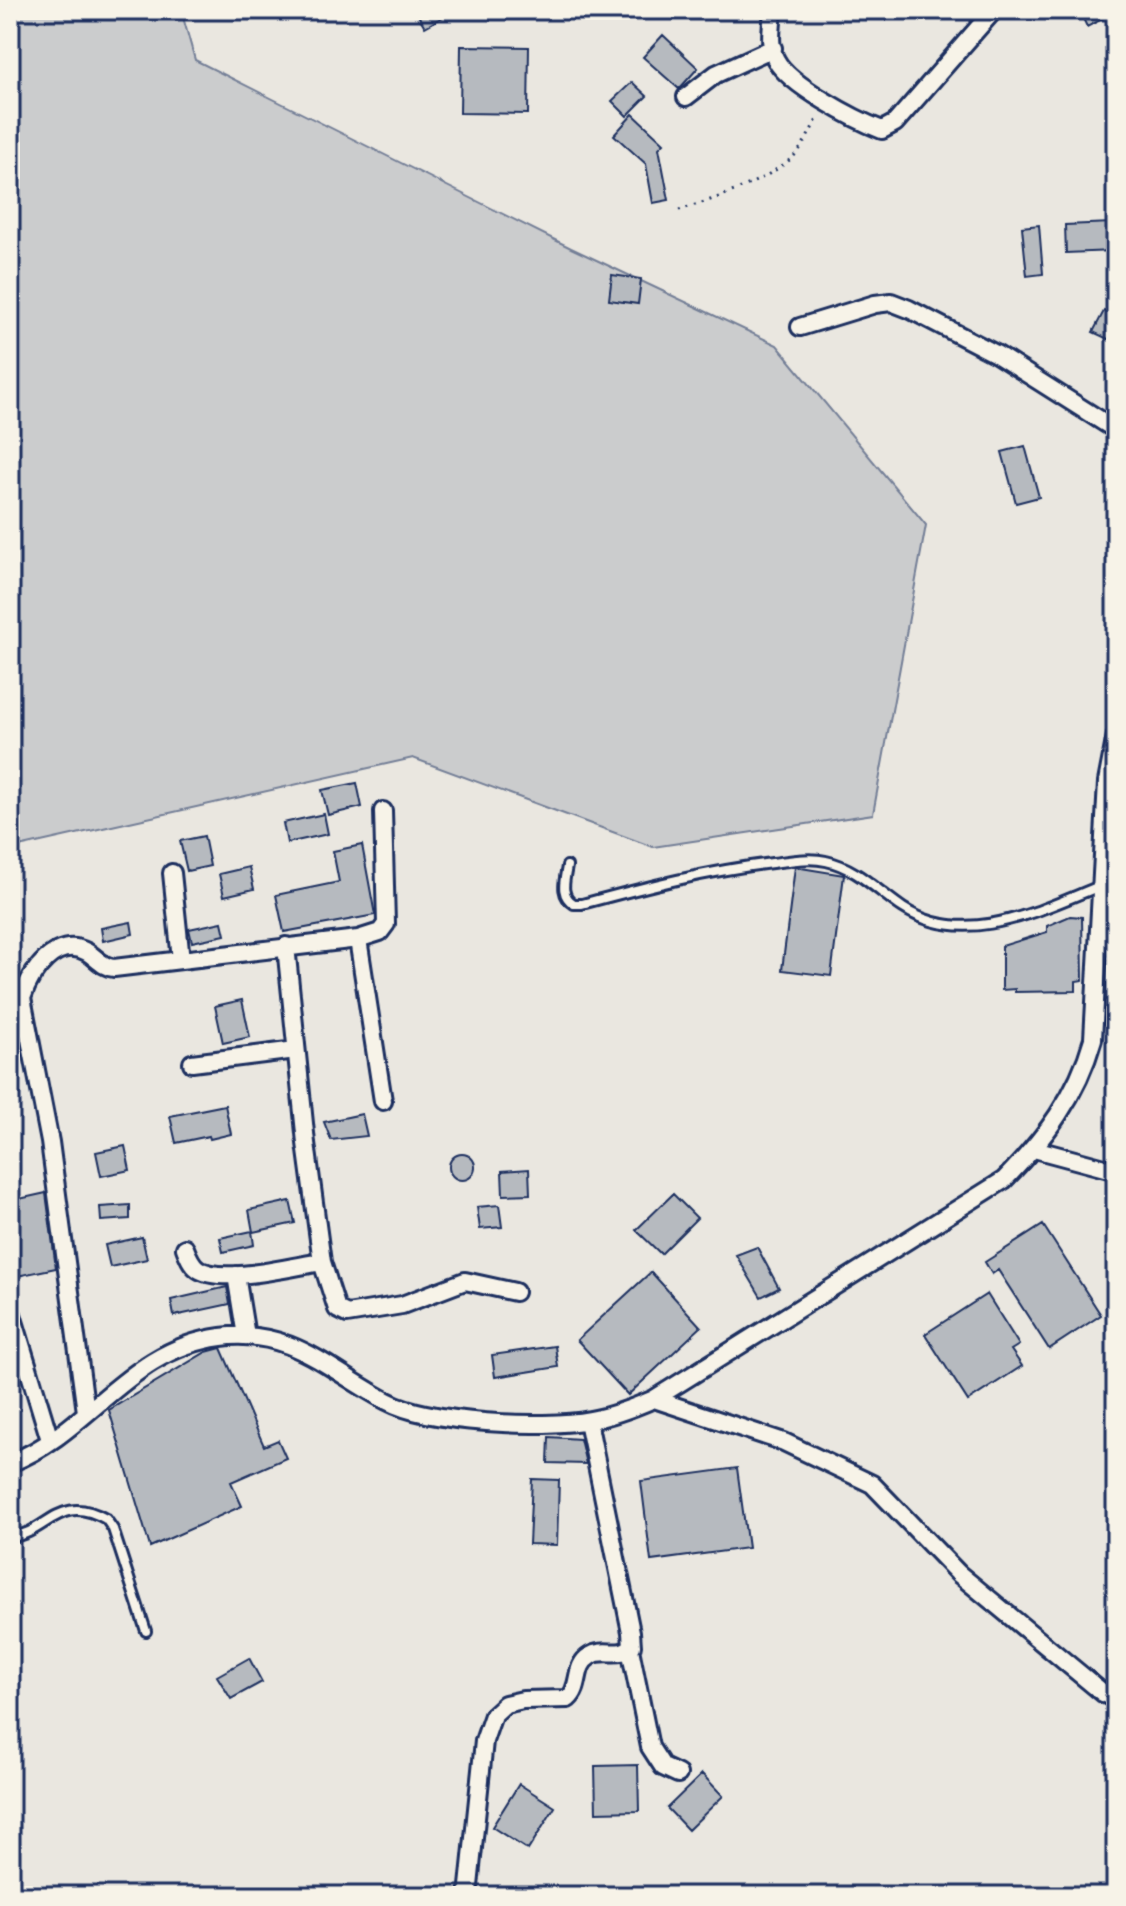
<svg xmlns="http://www.w3.org/2000/svg" width="1126" height="1906" font-family="'Indie Flower',sans-serif">
<style>
.green{fill:#cbcccd;stroke:#737e96;stroke-width:2}
.building{fill:#b6babf;stroke:#1b2f5e;stroke-width:2}
.lines{fill:none;stroke-linecap:round;stroke-linejoin:round}
.lane-casing{stroke:#1b2f5e;stroke-width:14}
.street-casing{stroke:#1b2f5e;stroke-width:22}
.path{stroke:#1b2f5e;stroke-width:3;stroke-dasharray:2 6;stroke-linecap:butt}
.lane{stroke:#f7f3e8;stroke-width:8}
.street{stroke:#f7f3e8;stroke-width:16}
</style>
<rect width="100%" height="100%" fill="#eae7e0"/>
<filter id="ink" filterUnits="userSpaceOnUse"><feTurbulence type="fractalNoise" baseFrequency=".0125" numOctaves="2"/><feDisplacementMap in="SourceGraphic" scale="16" xChannelSelector="R" yChannelSelector="G"/><feConvolveMatrix kernelMatrix="1 2 1 2 8 2 1 2 1" color-interpolation-filters="sRGB"/></filter>
<g filter="url(#ink)">
<path class="green" d="M10,10H181L195,60L571,248L777,345L926,525L873,814L653,847L413,758L10,849Z"/>
<path class="building" d="M415,10H455L425,27Z
M1079,10H1116V12L1087,27Z
M663,35L698,68L679,89L643,57Z
M461,46L529,47L528,114L460,113Z
M632,82L647,96L627,116L612,101Z
M633,114L664,143L659,148L669,200L653,203L646,164L614,135Z
M1112,223L1113,251L1066,253L1065,225Z
M1039,225L1043,274L1027,276L1022,227Z
M612,275L641,279L638,304L609,300Z
M1104,311L1116,317V328L1110,340L1093,332Z
M1025,446L1039,497L1016,503L1002,452Z
M357,783L362,807L328,815L322,790Z
M324,814L328,834L287,843L283,823Z
M204,836L210,866L187,871L180,841Z
M362,845L375,915L284,932L276,895L339,882L333,851Z
M249,867L254,889L224,896L219,874Z
M795,867L844,875L831,976L782,970Z
M1070,916L1082,917L1083,980L1076,981V991L1015,992V989L1002,990V946L1047,932V926Z
M131,922L133,934L103,941L101,928Z
M222,922L225,935L192,942L189,929Z
M242,1000L250,1037L223,1043L215,1006Z
M225,1105L231,1134L210,1139L209,1136L176,1143L170,1116Z
M362,1114L367,1136L331,1140L324,1122Z
M125,1146L130,1170L101,1176L96,1152Z
M449 1167a13 13 0 1 1 26 0a13 13 0 1 1-26 0Z
M529,1169L530,1194L503,1195L502,1171Z
M46,1193L56,1268L12,1277L10,1265V1201Z
M673,1194L697,1218L661,1254L636,1230Z
M290,1201L295,1223L253,1232L249,1210Z
M130,1205V1219L101,1221L100,1207Z
M499,1205L502,1227L480,1229L477,1207Z
M1043,1225L1101,1315L1049,1349L998,1270L992,1274L985,1262Z
M252,1231L254,1245L223,1252L220,1238Z
M142,1237L147,1259L110,1267L105,1245Z
M757,1247L779,1288L761,1297L736,1255Z
M651,1272L701,1327L628,1395L577,1340Z
M227,1287L230,1304L174,1316L171,1300Z
M987,1294L1019,1345L1011,1350L1022,1366L968,1401L925,1334Z
M555,1346L558,1367L495,1377L492,1355Z
M221,1348L264,1446L278,1440L286,1458L231,1482L242,1506L150,1547L109,1410L206,1352Z
M549,1437L580,1439L586,1464L548,1463Z
M737,1468L748,1548L651,1561L641,1481Z
M532,1479L559,1480L557,1545L529,1544Z
M249,1658L262,1682L231,1699L217,1676Z
M638,1765L639,1811L596,1812L595,1766Z
M702,1774L723,1796L688,1830L667,1808Z
M519,1784L555,1807L528,1850L492,1827Z"/>
<g class="lines">
<defs>
<path id="lane" d="M567,866C565,880 559,895 574,904H582C645,887 707,871 772,863C789,861 809,857 826,861C856,867 879,892 903,908C966,949 1039,910 1100,886
M10,1537C48,1534 58,1492 106,1519L113,1529L146,1631"/>
<path id="street" d="M773,10C772,26 768,46 776,60C789,85 856,120 882,130L895,123L994,10
M686,97L716,74L773,48
M800,327L875,304L891,302L909,309L996,354L1116,430
M172,873L181,960
M358,939L383,1101
M286,946L306,1143L322,1262L337,1309L347,1314L402,1305L465,1281L515,1292
M192,1063L296,1050
M1034,1149L1116,1171
M185,1248C188,1256 191,1264 198,1269C222,1285 294,1266 322,1262
M236,1275L246,1336
M10,1308L50,1440
M654,1399L784,1442L872,1484L959,1574L1103,1693L1116,1700
M86,1412L50,1142L22,998C30,973 56,935 87,952C97,958 102,967 114,968L358,939L380,932L386,924L383,811
M10,1463C90,1432 128,1349 221,1337C291,1328 330,1371 387,1401C428,1423 544,1429 590,1420C613,1416 633,1408 654,1399L1004,1180C1045,1138 1077,1096 1093,1039L1107,782L1116,735
M630,1649L650,1747L663,1767L678,1774
M468,1896L484,1741L493,1715L505,1704L523,1700L568,1699C582,1687 573,1666 590,1656C604,1647 620,1659 632,1646L631,1632L588,1421"/>
</defs>
<use href="#lane" class="lane-casing"/>
<use href="#street" class="street-casing"/>
<path class="path" d="M679,210C716,199 762,183 792,158C804,147 811,129 819,116"/>
<use href="#lane" class="lane"/>
<use href="#street" class="street"/>
</g>
</g>
<rect width="1126" height="1906" fill="none" stroke="#f7f3e8" stroke-width="40"/>
<rect x="20" y="20" width="1086" height="1866" fill="none" stroke="#1b2f5e" stroke-width="3" filter="url(#ink)"/>
</svg>
